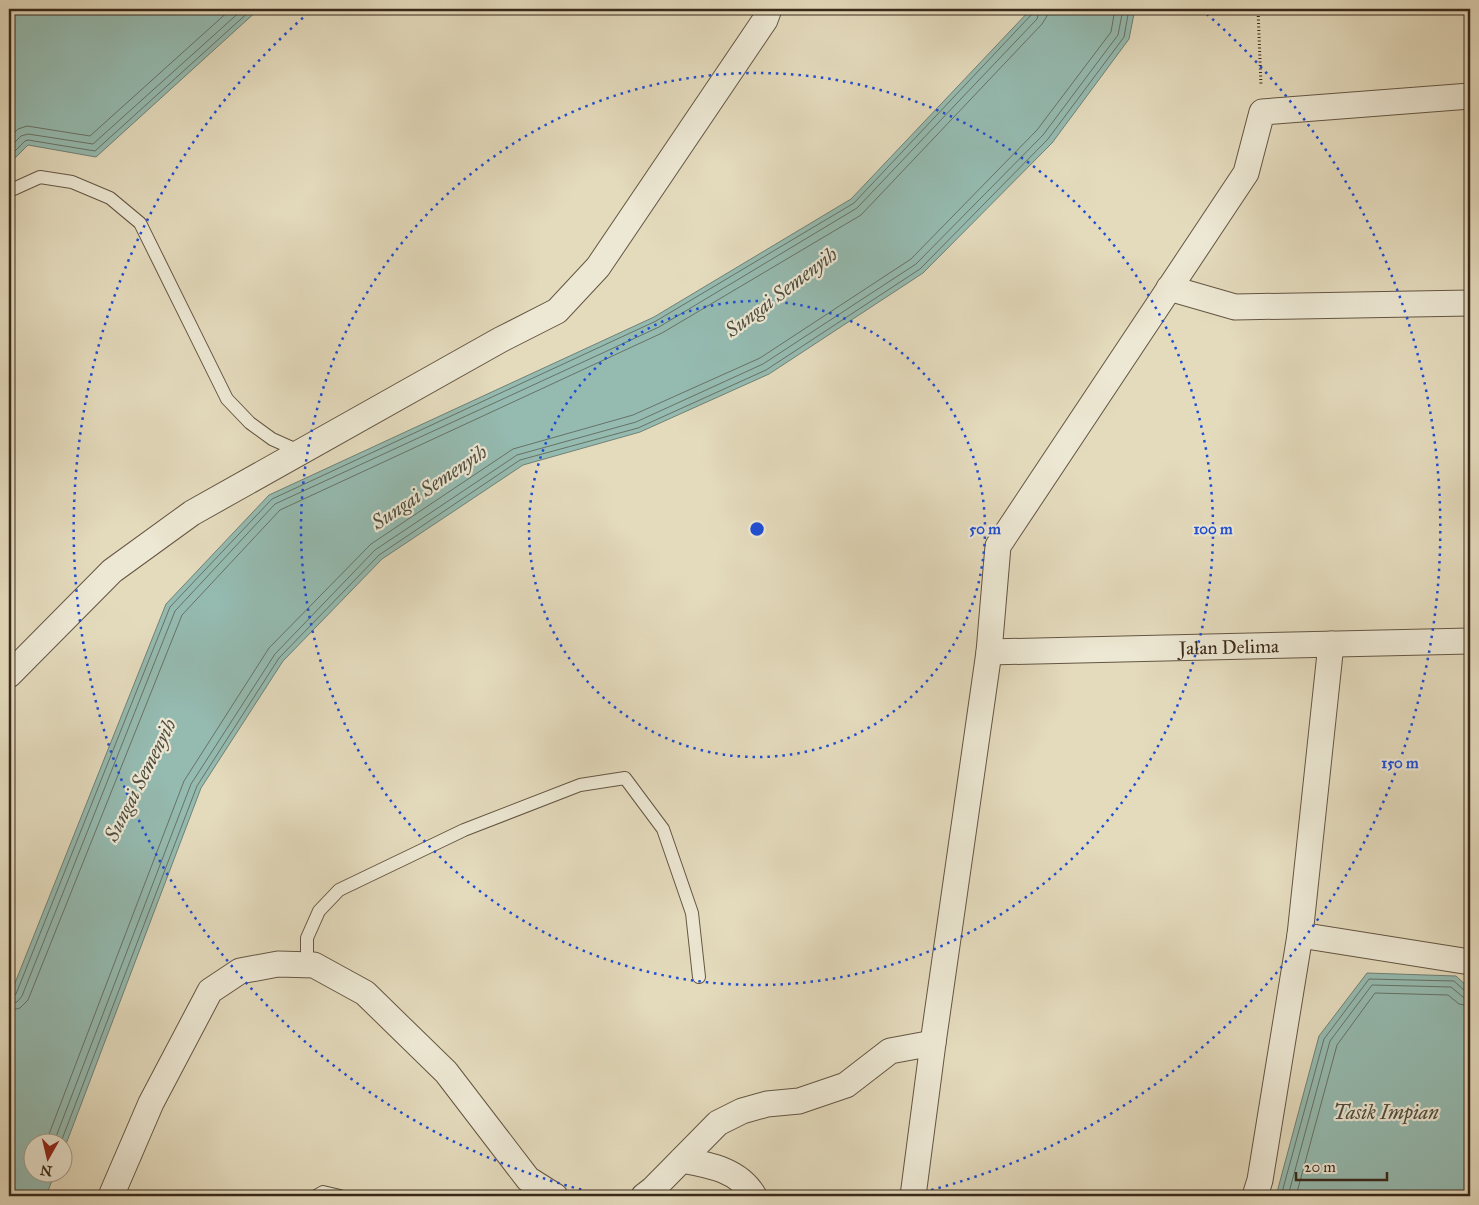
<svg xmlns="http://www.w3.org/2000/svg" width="1479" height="1205" font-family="'IM FELL Great Primer',serif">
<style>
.water{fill:#95bbb1;stroke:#708175}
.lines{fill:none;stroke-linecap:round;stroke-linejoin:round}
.shore{stroke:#677266;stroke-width:1}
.lane-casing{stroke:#645643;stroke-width:14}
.street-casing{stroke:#645643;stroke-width:27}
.path{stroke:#39291a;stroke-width:3;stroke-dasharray:1 2.5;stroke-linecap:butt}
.lane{stroke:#ede8d4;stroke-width:12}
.street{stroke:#ede8d4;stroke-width:25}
.ring{fill:none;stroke:#1d4ed8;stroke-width:2.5;stroke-dasharray:2.5 5}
.labels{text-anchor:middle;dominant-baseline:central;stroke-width:4.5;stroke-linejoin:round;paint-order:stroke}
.street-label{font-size:19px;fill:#39291a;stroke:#ede8d4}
.water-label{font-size:20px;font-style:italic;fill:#504e40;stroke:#ede8d4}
.centre{fill:#1d4ed8;stroke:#ede8d4;stroke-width:2.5}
.ring-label{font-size:15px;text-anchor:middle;font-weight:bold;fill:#1d4ed8;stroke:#ede8d4;stroke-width:4.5;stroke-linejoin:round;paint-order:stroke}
</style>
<rect width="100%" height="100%" fill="#e4dbbd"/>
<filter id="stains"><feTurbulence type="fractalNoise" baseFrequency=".004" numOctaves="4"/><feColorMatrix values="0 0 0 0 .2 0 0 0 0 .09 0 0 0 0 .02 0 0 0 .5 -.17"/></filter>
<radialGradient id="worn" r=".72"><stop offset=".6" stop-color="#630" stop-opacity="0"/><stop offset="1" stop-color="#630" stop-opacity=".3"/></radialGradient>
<path class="water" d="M9,9H259L96,157L28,145L9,164Z
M1031,9H1135L1129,39L1052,143L923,273L769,374L640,432L523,465L382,559L283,661L201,788L63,1152L62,1142H32V1172L55,1173L46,1196H9V998L166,604L269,495L654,317L851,199Z
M1367,973L1456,976L1470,989V1196H1276L1319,1036Z"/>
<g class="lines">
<path class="shore" d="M9,138L18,129L27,126L90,136L231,9
M9,148L21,136L28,134L93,144L243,9
M9,157L25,141L28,140L95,151L252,9
M9,997H13L16,994L170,607L272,499L656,321L854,203L1032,14L1034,9
M9,1004L17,1002L22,996L175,611L275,504L659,327L857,208L1037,19L1040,9
M9,1011L20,1008L28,1000L182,615L280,510L662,333L861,215L1042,24L1047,16L1048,9
M46,1142L184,781L269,648L371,544L513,449L633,415L760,358L911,259L1037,130L1111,32L1115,9
M54,1142L191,784L275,654L375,550L517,455L636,422L763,364L916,264L1043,135L1118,35L1123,9
M61,1142L197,786L279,658L379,555L520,460L638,428L766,370L920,269L1048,139L1124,37L1129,9
M1281,1196L1324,1039L1369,979L1454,981L1465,991L1470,992
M1288,1196L1330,1041L1372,985L1451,987L1463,997L1470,999
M1296,1196L1337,1045L1375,993L1448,995L1459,1004L1470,1006"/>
<defs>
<path id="lane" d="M9,191L40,177L72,182L110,198L140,223L227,399L250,423L272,439L301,452
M307,965V938L319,911L339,890L464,830L580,785L625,778L663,829L692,913L699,977
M316,1196L323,1192L340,1196"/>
<g id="street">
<path d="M1169,288L1235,307L1470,303"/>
<path id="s1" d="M989,652L1470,641"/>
<path d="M9,675L112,571L192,513L500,340L557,311L598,267L765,20L769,9"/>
<path d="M1300,935L1470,962"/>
<path d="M682,1160C710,1165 739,1170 754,1196"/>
<path d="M111,1196L151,1103L210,991L240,971L278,964L314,965L365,993L446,1072L528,1179L555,1196"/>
<path d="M644,1196L653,1189L718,1123L742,1111L767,1104L799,1101L846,1085L890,1051L933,1043"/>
<path d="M913,1196L933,1043L989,652L998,546L1246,173L1262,112L1470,96"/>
<path d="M1255,1196L1260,1180L1300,935L1331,644"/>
</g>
</defs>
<use href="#lane" class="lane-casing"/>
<use href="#street" class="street-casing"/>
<path class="path" d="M1258,9L1261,86"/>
<use href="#lane" class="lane"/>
<use href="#street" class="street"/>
</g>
<g class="ring">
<circle cx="757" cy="529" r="228"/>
<circle cx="757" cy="529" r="456"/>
<path d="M603 1195A684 684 0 0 1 313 9M1201 9A684 684 0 0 1 911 1195"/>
</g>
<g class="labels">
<g class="street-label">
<text stroke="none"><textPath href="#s1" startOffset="240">Jalan Delima</textPath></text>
</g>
<g class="water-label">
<text transform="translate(781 292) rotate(-37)">Sungai Semenyih</text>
<text transform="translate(429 487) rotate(-34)">Sungai Semenyih</text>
<text transform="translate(140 780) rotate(-63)">Sungai Semenyih</text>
<text x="1386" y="1112">Tasik Impian</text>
</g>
</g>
<circle cx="757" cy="529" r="8" class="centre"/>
<g class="ring-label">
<text x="985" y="534">50 m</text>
<text x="1213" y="534">100 m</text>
<text x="1400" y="768">150 m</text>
</g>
<rect width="1479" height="1205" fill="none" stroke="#e4dbbd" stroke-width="30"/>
<rect x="10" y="10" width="1459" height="1185" fill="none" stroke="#39291a" stroke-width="2.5"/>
<rect x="15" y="15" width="1449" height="1175" fill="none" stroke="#39291a"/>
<g transform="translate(48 1158) rotate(188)"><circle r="24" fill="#ede8d4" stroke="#a59c8a"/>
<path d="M0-4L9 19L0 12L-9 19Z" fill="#8f2418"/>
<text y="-8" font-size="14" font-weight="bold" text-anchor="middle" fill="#39291a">N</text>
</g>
<path d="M1296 1172v8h91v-8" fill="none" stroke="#39291a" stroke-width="2.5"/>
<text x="1304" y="1172" font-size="15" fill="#39291a" stroke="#ede8d4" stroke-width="4" paint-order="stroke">20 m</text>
<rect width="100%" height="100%" filter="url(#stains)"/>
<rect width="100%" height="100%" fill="url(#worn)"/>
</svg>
